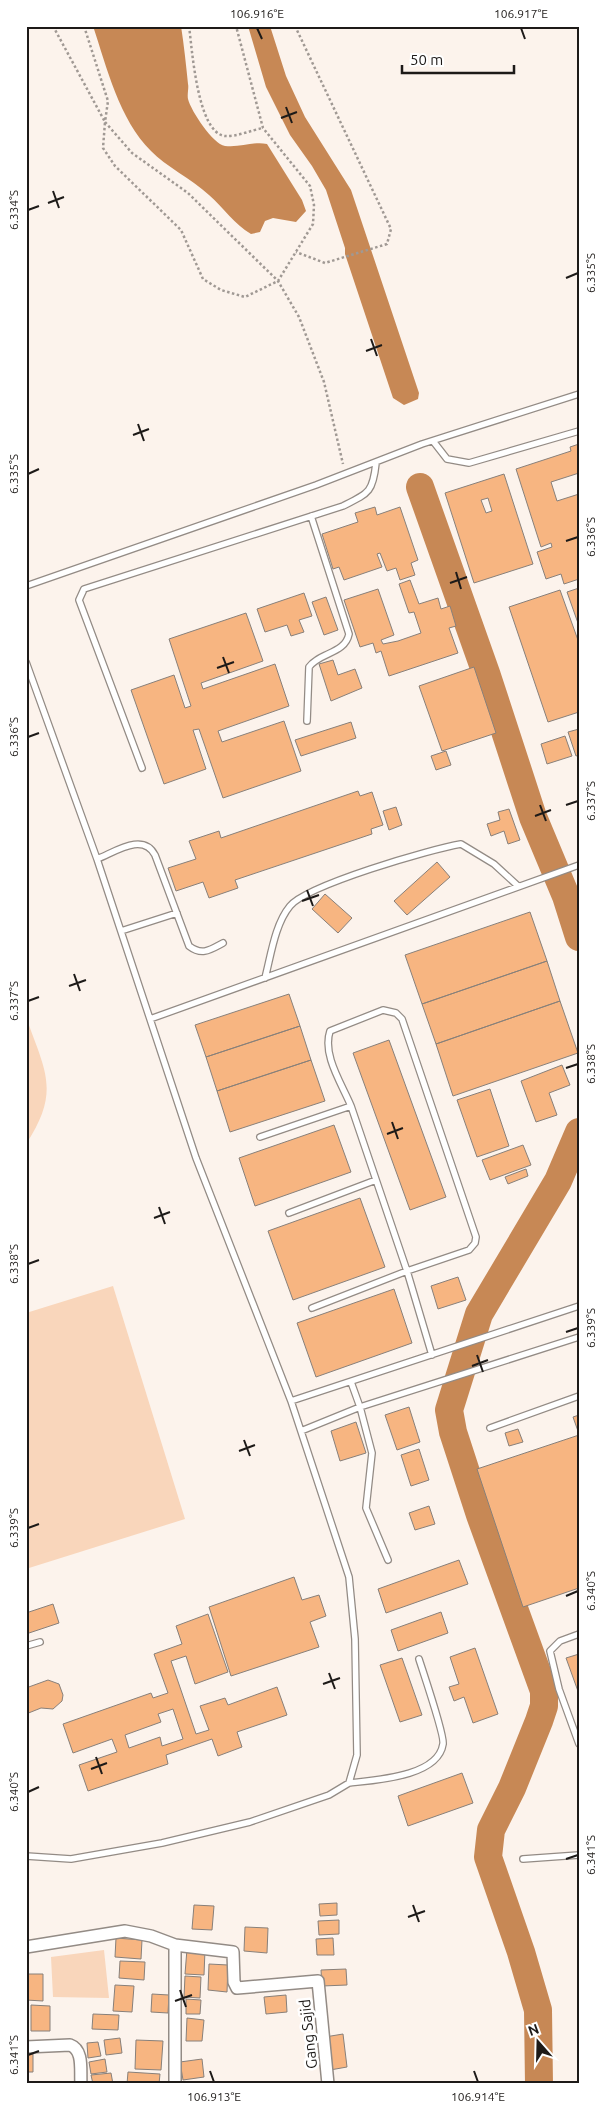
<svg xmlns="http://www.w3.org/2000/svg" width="605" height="2110" font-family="Ubuntu,sans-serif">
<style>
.green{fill:#f9d6bb}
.water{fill:#c78855}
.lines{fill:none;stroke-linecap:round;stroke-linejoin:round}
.river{stroke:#c78855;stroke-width:28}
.building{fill:#f7b581;stroke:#88807a;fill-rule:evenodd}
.service-casing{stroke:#938b85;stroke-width:8}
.minor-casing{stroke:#938b85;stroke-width:14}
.path{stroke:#a09994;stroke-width:2.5;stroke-dasharray:2.5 2.5;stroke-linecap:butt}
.service{stroke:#fff;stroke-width:5.5}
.minor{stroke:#fff;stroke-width:11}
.ticks{fill:none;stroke:#1d1a18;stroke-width:2}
.labels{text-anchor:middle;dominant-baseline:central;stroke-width:5;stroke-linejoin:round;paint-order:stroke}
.street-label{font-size:15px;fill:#1d1a18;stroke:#fff}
.neatline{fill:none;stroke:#1d1a18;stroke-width:2}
.ticks-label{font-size:12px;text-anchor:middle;fill:#1d1a18}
</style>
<rect width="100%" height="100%" fill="#fcf3ec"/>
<path class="green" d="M26,1017C45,1071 61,1091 26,1144Z
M113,1286L185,1519L29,1568L26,1560V1313Z
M104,1950L109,1998L53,1997L51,1957Z"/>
<path class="water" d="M93,26H181C184,45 186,65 188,84C189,88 187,94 188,99C191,111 213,144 225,146C240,148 253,141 267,144L302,200L306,211L296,222L273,218L265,221L260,232L251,234C234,224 224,208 209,195C192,179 165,166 151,151C119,119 107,68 93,26Z
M248,26H270L286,76L305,117L351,190L419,393L418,399L404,405L393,398L345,254V248L326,190L312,166L290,135L266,87Z"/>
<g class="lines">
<path class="river" d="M420,487L487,676L533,817L566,896L579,937
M539,2084L538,2010L521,1952L488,1857L491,1830L512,1788L539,1721L544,1706V1691L480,1515L453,1432L449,1410L479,1314L558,1181L579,1132"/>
</g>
<path class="building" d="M579,444V473L551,482L557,501L579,494V579L564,584L561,574L546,579L537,552L552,547L551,543L541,547L516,469L571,451L570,447Z
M504,474L533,564L474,583L445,493ZM488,498L492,511L486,513L481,500Z
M375,507L377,515L400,507L418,560L411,563L415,575L400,580L396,568L387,571L380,553L377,554L382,567L344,580L339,567L333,569L322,534L358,522L355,513Z
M410,580L419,604L438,598L441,609L450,606L456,626L449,628L458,653L389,676L381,651L376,653L373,643L360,647L344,600L378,589L394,635L381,640L383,644L398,641L421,633L414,612L409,613L399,584Z
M579,588V626L567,592Z
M560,590L579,643V712L548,722L509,607Z
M304,593L312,616L299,620L304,632L291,636L287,625L265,632L257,609Z
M326,597L338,630L324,635L312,602Z
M246,613L263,661L201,683L203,689L275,664L289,706L218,731L222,742L284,721L301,771L223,798L199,729L193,730L206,769L164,784L131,690L174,675L185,708L191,706L169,639Z
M333,660L338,675L355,669L362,688L331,701L319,664Z
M474,667L496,733L442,751L419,686Z
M351,722L356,738L301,756L295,740Z
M579,729V755L576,756L568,732Z
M565,736L572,756L547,764L541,744Z
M446,751L451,765L436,770L431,756Z
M358,791L360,796L372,792L383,825L371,829L372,834L235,880L238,888L209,898L203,882L176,891L168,868L196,859L189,841L219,831L221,838Z
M396,807L402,825L389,830L383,811Z
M509,809L520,840L508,844L504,831L491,836L487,824L500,820L498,812Z
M437,862L450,877L407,915L394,901Z
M325,894L352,918L338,933L312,909Z
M530,912L547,961L422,1004L405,955Z
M547,961L560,1001L436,1044L422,1004Z
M289,994L300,1026L206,1057L195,1025Z
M560,1001L578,1053L453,1096L436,1044Z
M300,1026L311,1060L217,1091L206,1057Z
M389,1040L446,1197L410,1210L353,1053Z
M311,1060L325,1101L230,1132L217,1091Z
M562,1065L570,1085L549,1093L557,1115L536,1122L521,1081Z
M490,1089L509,1146L477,1157L457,1100Z
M334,1125L351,1172L255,1206L239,1158Z
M523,1145L531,1165L490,1180L482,1160Z
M526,1169L528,1176L508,1184L505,1177Z
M360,1198L385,1267L293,1300L268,1231Z
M458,1277L466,1300L438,1309L431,1286Z
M394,1289L412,1343L316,1377L297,1323Z
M409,1407L420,1442L397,1450L385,1415Z
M579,1415V1434L573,1417Z
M356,1422L366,1453L340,1461L331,1431Z
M518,1429L523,1442L509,1446L505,1433Z
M579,1435V1588L523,1607L477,1469Z
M419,1449L429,1480L411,1486L401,1455Z
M429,1506L435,1524L415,1530L409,1513Z
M459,1560L468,1584L386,1613L378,1589Z
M294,1577L302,1600L319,1595L326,1616L310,1622L319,1647L231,1676L209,1607Z
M53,1604L59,1623L26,1634V1613Z
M441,1612L448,1633L398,1651L391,1630Z
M208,1614L228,1672L195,1684L186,1656L171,1661L196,1734L209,1730L200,1706L225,1698L228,1705L277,1687L287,1715L237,1732L242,1747L218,1756L212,1739L166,1755L168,1764L88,1791L79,1765L117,1752L112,1739L73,1753L63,1724L151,1693L153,1698L168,1693L154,1654L182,1644L176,1626ZM173,1709L183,1739L162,1746L160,1737L129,1748L125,1735L161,1722L158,1714Z
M475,1648L498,1714L473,1723L464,1697L454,1701L449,1687L459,1684L450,1657Z
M579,1654V1694L566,1658Z
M402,1658L422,1715L400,1722L380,1665Z
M48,1680L59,1684L63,1695L62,1701L53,1709L41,1708L26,1714V1688Z
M462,1773L473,1803L408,1826L398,1796Z
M337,1903V1915L320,1916L319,1904Z
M194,1905L214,1906L212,1930L192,1929Z
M339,1920V1934L319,1935L318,1921Z
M245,1927L268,1928L267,1953L244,1951Z
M116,1938L142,1940L141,1959L115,1957Z
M333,1938L334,1955H317L316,1939Z
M187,1949L205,1950L204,1975L185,1974Z
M120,1961L145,1962L144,1980L119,1978Z
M209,1964L228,1965L227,1992L208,1990Z
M346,1969L347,1985L322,1986L321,1970Z
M26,1974H43V2001L26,2000Z
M185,1976L201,1977L200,1998L184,1997Z
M115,1985L134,1986L132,2012L113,2011Z
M152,1994L169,1995L168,2013L151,2012Z
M286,1995L287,2012L266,2014L264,1997Z
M186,1999L201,2000L200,2014H186Z
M31,2005L50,2006V2031H31Z
M93,2014L119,2015L118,2030L92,2029Z
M187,2018L204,2020L202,2041H186Z
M343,2034L347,2067L330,2070L325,2037Z
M120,2038L122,2053L106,2055L104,2040Z
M136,2040L163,2041L161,2070L135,2069Z
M98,2042L101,2056L88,2058L87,2043Z
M26,2054H33V2072H26Z
M105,2059L107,2072L91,2074L89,2062Z
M202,2059L204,2077L183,2080L180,2062Z
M128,2072L160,2074L159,2084H127Z
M111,2073L113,2084H93L91,2075Z"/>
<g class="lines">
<defs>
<path id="service" d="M433,441L447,459L469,463L579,431
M26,586L316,485L422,444L579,394
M26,662L97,859L196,1158L291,1401L349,1577L355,1639L357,1755L349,1783L329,1795L250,1822L162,1843L71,1859L26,1856
M307,721L309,667C320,652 345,654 349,634L311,516
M142,768L79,600L84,589L343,506C369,493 373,492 376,463
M97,859C115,852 143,832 155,855L189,946C202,956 210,950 223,943
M121,931L177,913
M265,978C271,955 275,924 290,906C307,885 431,849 461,844L494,864L518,886
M150,1019L579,865
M351,1106L407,1271L432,1355
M260,1137L351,1106C342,1084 322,1055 330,1031L383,1010L396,1013L402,1019L476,1237L475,1243L469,1250L407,1271L312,1308
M289,1213L376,1180
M351,1382L360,1407L372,1453L366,1508L388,1560
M291,1401L579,1306
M490,1428L579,1396
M301,1431L360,1407L579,1337
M579,1634L560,1641L550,1651L559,1689L579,1744
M26,1646L40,1642
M349,1783C375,1780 438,1777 443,1744C445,1736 423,1672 419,1659
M523,1859L579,1855"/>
<path id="minor" d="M26,1947L125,1931L151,1936L175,1945L233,1952L234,1982L237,1988L318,1981L328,2084
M26,2047L70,2045C84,2050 80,2071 81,2084
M175,2084V1945"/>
</defs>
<use href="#service" class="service-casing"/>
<use href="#minor" class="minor-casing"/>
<path class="path" d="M53,26L105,122L103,148L115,166L181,230L203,279L221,290L245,297L278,281L313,224L314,205L310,186L263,128L236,26
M84,26L108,101L105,122L132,153L188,193L278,281L299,317L324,382L343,464
M189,26C192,47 197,133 225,136C236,137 252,130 263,128
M295,26L391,229L387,244L325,263L296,252"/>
<use href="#service" class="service"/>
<use href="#minor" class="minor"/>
</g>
<path class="ticks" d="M257,28L262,39M521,28L525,39M286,107L292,123M281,118L297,112M53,191L59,208M48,203L64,197M28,210L39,206M566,278L578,273M371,339L377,356M366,351L382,345M138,424L144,441M133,435L149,429M28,474L39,469M566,541L578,537M456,572L461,589M450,583L467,577M223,657L229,673M217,668L234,662M28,737L39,733M540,805L546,821M566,805L578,801M535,816L551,810M307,890L313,906M302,901L319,895M74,974L80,991M69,986L86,980M28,1001L39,997M566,1068L578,1064M392,1122L398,1139M387,1134L403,1128M159,1207L165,1224M154,1218L170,1212M28,1264L39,1260M566,1332L578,1328M477,1355L483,1372M472,1366L488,1360M244,1440L250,1456M239,1451L255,1445M28,1528L39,1524M566,1596L578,1591M329,1673L335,1689M323,1684L340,1678M96,1757L102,1774M91,1769L107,1763M28,1792L39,1787M566,1859L578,1855M413,1905L419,1922M408,1917L425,1911M180,1990L186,2007M175,2001L192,1995M28,2055L39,2051M210,2071L214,2082M474,2071L478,2082"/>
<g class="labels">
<g class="street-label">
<text transform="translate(308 2034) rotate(-96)">Gang Sajid</text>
</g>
</g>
<rect width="605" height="2110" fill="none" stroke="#ffffff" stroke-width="55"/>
<g transform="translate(538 2042) rotate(340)" stroke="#ffffff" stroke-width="4" paint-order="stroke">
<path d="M0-4L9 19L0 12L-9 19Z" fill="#1d1a18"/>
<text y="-8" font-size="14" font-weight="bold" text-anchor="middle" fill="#1d1a18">N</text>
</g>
<path d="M402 65v8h112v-8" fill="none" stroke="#1d1a18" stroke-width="2.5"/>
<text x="410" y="65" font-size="15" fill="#1d1a18" stroke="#ffffff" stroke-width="4" paint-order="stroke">50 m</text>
<rect x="28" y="28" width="550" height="2054" class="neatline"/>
<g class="ticks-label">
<text x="257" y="18">106.916°E</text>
<text x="521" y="18">106.917°E</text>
<text transform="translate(14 210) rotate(-90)" y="4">6.334°S</text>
<text transform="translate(591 273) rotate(-90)" y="4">6.335°S</text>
<text transform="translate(14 474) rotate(-90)" y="4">6.335°S</text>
<text transform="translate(591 537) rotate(-90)" y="4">6.336°S</text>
<text transform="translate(14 737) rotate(-90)" y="4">6.336°S</text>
<text transform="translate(591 801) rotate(-90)" y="4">6.337°S</text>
<text transform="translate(14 1001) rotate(-90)" y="4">6.337°S</text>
<text transform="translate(591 1064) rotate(-90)" y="4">6.338°S</text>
<text transform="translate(14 1264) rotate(-90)" y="4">6.338°S</text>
<text transform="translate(591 1328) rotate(-90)" y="4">6.339°S</text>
<text transform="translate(14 1528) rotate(-90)" y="4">6.339°S</text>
<text transform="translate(591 1591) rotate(-90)" y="4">6.340°S</text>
<text transform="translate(14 1792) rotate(-90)" y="4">6.340°S</text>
<text transform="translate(591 1855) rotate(-90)" y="4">6.341°S</text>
<text transform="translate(14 2055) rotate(-90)" y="4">6.341°S</text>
<text x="214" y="2101">106.913°E</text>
<text x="478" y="2101">106.914°E</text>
</g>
</svg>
